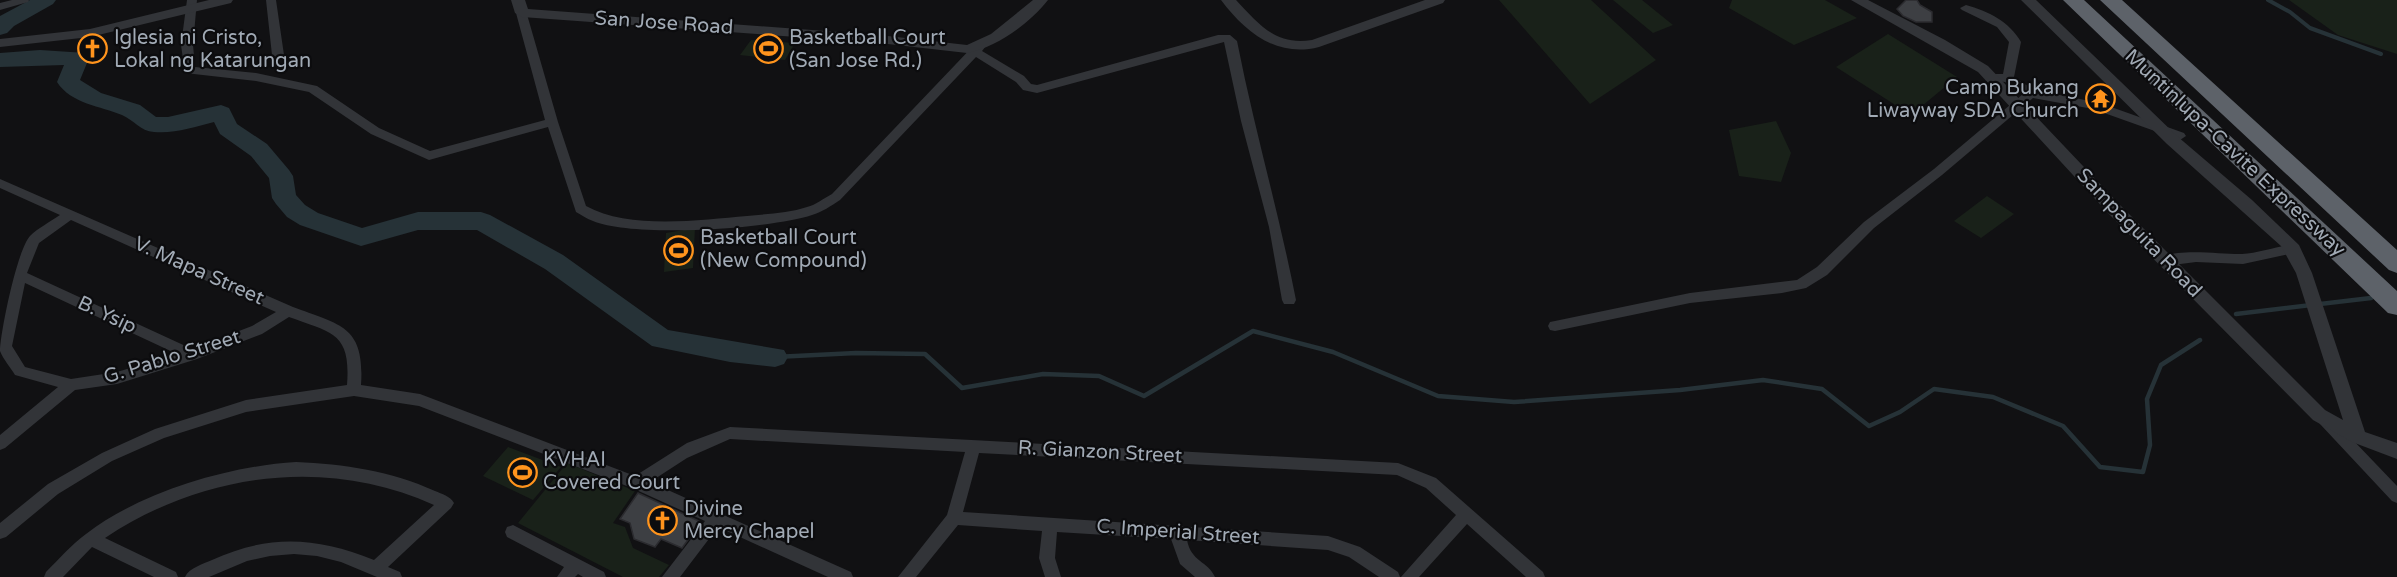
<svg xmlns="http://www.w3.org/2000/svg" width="2397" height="577" font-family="'Varela Round',sans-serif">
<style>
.green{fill:#192119}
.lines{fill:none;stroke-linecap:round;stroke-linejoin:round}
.stream-far1{stroke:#263237;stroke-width:4}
.stream{stroke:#263237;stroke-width:4.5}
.river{fill:#263237;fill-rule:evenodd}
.building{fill:#3d3f43;stroke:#2b2b2f;stroke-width:1.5}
.minor{fill:#323438;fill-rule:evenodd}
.tertiary{fill:#323438;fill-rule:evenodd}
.motorway{fill:#5d6269;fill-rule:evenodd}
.labels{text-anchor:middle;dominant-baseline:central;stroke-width:4.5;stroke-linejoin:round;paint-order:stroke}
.street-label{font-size:20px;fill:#a1aab5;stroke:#0c0c0e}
.poi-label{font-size:20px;fill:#a1aab5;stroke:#0c0c0e;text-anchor:start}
</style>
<rect width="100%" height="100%" fill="#111113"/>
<path class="green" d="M1499,0H1591L1656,60L1590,104Z
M1613,0H1642L1673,25L1653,33Z
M1732,0H1825L1857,18L1794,45L1729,8Z
M2289,0H2397V54L2338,35Z
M1888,34L1957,77L1911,115L1836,67Z
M751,40L795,43L785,60L740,55Z
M1776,121L1791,153L1781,182L1739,176L1729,130Z
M1987,196L2014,214L1981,238L1954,221Z
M695,228L693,268L664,272L666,233Z
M508,447L561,467L533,500L483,476Z
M567,463L635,491L613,523L625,527L633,548L669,565L659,577H623L518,523Z"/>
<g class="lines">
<path class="stream-far1" d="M2268,0L2290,12L2310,28L2381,54"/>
<path class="stream" d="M2236,314L2371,298
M775,357L856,353L925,354L962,388L1043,374L1099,376L1144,396L1253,331L1333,352L1438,396L1514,402L1680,390L1763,380L1822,389L1869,426L1900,412L1934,389L1993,397L2063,426L2100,467L2143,472L2150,445L2147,399L2161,365L2200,340"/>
<path class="river" d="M30,0H56L53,4L14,26L7,33L0,35V16Z
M40,50L86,53L89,58L80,80L101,93L140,105L156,117H168L221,105L229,108L237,124L267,144L289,170L293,176L296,195L305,205L318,213L362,228L418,212H481L490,215L563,255L668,330L784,350L788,357L784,364L775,367L730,362L652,346L545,269L477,230H418L361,246L300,225L287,217L276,204L272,198L269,178L251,156L220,134L214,122C194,127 174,134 154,132C140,131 134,120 122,115C101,106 71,104 57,82L64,65L0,67V53Z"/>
</g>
<path class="building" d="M1906,0H1917L1920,5L1932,12V22H1916L1903,16L1897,9Z
M638,493L701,522L682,548L661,539L655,547L634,539L630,523L620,519Z"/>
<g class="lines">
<path class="minor" d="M12,0H29L28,2L0,10V3Z
M187,0H197L193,45L195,67L256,73L317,86L379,128L430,151L545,120L516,13L522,10L526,11L558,122L586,206C629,230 700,220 747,216C766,214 789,213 807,207C816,205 824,198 832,194L976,43H984L986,46L982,51L1024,76L1031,84L1037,85L1218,35H1230L1237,41C1254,128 1279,213 1296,300L1294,304H1284L1282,300L1269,227L1241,121L1224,42L1037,93L1023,90L1016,82L976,57L840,200C831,206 822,212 812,215C770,229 633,238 593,221C587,219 582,215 576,212L548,127L429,160L371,134L309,92L256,81L185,73L181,45Z
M266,0H276L284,55L278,59L272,55Z
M1966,5C1988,11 2010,22 2021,42L2014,77L2034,90L2100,103L2184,133L2186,136L2180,140L2093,109L2033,98L1942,175L1874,228L1827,275L1806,288L1782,293L1690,303L1555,331L1550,330L1548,326L1550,322L1555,321L1690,293L1797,280L1817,267L1864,222L1934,169L2023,94L2005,82L1986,80L1984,77L1986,74H2003L2009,42L1997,27L1962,10L1960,8Z
M0,179L293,307C341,325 365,326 361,385L420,394L635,476L687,443L730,427L1398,463L1436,478L1543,572L1545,577H1526L1467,524L1419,577H1401L1456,515L1426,488L1397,475L979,453L963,512L1328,536L1360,547L1398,572L1400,577H1379L1349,557L1328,550L1187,540C1191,562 1208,561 1215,577H1195L1180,564L1171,539L1057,532L1055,558L1061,577H1045L1039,558L1042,531L958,525L916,577H898L947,515L965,452L730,439L687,458L650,482L851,572L853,577H828L718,527L680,577H662L705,521L632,488L419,406L354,396L246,412L164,438L112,461L58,494L6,537L0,539V523L48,484L102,453L155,429L246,400L347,385C351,333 333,333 289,317L262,334L197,359L117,384L75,390L5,448L0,450V435L58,387L15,375C11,368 3,359 0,351C0,334 17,250 30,236C38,228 50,222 60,215L0,188ZM71,220L276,312L252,326L192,349L27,273L39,243ZM25,283L177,354L117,372L71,379L25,367L12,346Z
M2293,244L2298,246L2300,249L2298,252L2243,264L2196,262L2165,266L2158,261C2169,246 2224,255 2242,254C2258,253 2276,247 2293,244Z
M2325,414L2330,416L2397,486V503L2392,501L2320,424L2318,420L2320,416Z
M296,462C344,464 391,471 435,491C442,494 450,496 454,503L451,508L388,567L400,572L402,577H377L341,562L317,556L294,554L270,556L247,561L209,577H185C189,568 203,564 212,560C269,534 316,537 374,560L434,505C327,456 202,473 105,538L176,572L178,577H154L92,547L63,577H44L46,572C59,559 71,545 86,534C140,492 229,466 296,462Z
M513,525L604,572L606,577H583L578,574L575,577H557L564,567L507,537L505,532L507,527Z"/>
<path class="tertiary" d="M209,0H233L231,3L90,37L0,47V39L90,29Z
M511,0H525L528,9L879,35L967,45L991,34L1033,0H1048C1029,24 997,47 967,53L879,43L522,17L515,13Z
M1221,0H1236C1259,24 1275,46 1312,40L1425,0H1445L1443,3L1319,47C1277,58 1245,32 1221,0Z
M1851,0H1868L1945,40L1988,66L2120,205L2325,410L2343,420L2296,273L2281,246L2167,144L2021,0H2036L2177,136L2252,200L2299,245L2312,273L2365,432L2397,443V459L2352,442L2313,420L2108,213L1978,72Z"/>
<path class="motorway" d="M2063,0H2084L2397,291V315L2388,313Z
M2100,0H2122L2397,250V273L2389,270Z"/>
</g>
<defs>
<symbol id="church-ring" viewBox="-11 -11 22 22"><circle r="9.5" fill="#0c0c0e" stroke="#ff941d" stroke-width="1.5"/><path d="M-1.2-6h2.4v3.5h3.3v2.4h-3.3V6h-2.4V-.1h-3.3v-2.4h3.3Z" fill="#ff941d"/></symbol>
<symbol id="stadium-ring" viewBox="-11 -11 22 22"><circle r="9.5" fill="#0c0c0e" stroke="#ff941d" stroke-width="1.5"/><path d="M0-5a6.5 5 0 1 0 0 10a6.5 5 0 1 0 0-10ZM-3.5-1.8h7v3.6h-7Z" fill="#ff941d"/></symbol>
<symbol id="temple-ring" viewBox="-11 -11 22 22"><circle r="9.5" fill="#0c0c0e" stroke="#ff941d" stroke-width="1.5"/><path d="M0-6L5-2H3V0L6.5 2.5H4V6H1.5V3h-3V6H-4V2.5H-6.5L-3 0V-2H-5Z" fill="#ff941d"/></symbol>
</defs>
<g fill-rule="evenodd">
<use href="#church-ring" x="76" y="32" width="33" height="33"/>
<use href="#stadium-ring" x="752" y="32" width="33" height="33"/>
<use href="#temple-ring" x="2084" y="82" width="33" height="33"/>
<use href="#stadium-ring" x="662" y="234" width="33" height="33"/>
<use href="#stadium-ring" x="506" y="456" width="33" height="33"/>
<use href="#church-ring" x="646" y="504" width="33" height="33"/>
</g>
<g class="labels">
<g class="street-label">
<text transform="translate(664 23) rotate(4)">San Jose Road</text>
<text transform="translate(2235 153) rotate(43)">Muntinlupa-Cavite Expressway</text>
<text transform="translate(2139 233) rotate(46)">Sampaguita Road</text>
<text transform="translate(199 271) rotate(24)">V. Mapa Street</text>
<text transform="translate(107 315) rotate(25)">B. Ysip</text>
<text transform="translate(172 357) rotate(-17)">G. Pablo Street</text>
<text transform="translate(1100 452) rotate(3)">R. Gianzon Street</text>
<text transform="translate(1178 532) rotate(4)">C. Imperial Street</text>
</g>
<g class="poi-label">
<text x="114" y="38">Iglesia ni Cristo,<tspan x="114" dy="23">Lokal ng Katarungan</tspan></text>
<text x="789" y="38">Basketball Court<tspan x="789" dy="23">(San Jose Rd.)</tspan></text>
<text x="2079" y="88" text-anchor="end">Camp Bukang<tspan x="2079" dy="23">Liwayway SDA Church</tspan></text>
<text x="700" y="238">Basketball Court<tspan x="700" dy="23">(New Compound)</tspan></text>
<text x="543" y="460">KVHAI<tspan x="543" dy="23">Covered Court</tspan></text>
<text x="684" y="509">Divine<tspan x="684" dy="23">Mercy Chapel</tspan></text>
</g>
</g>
</svg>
